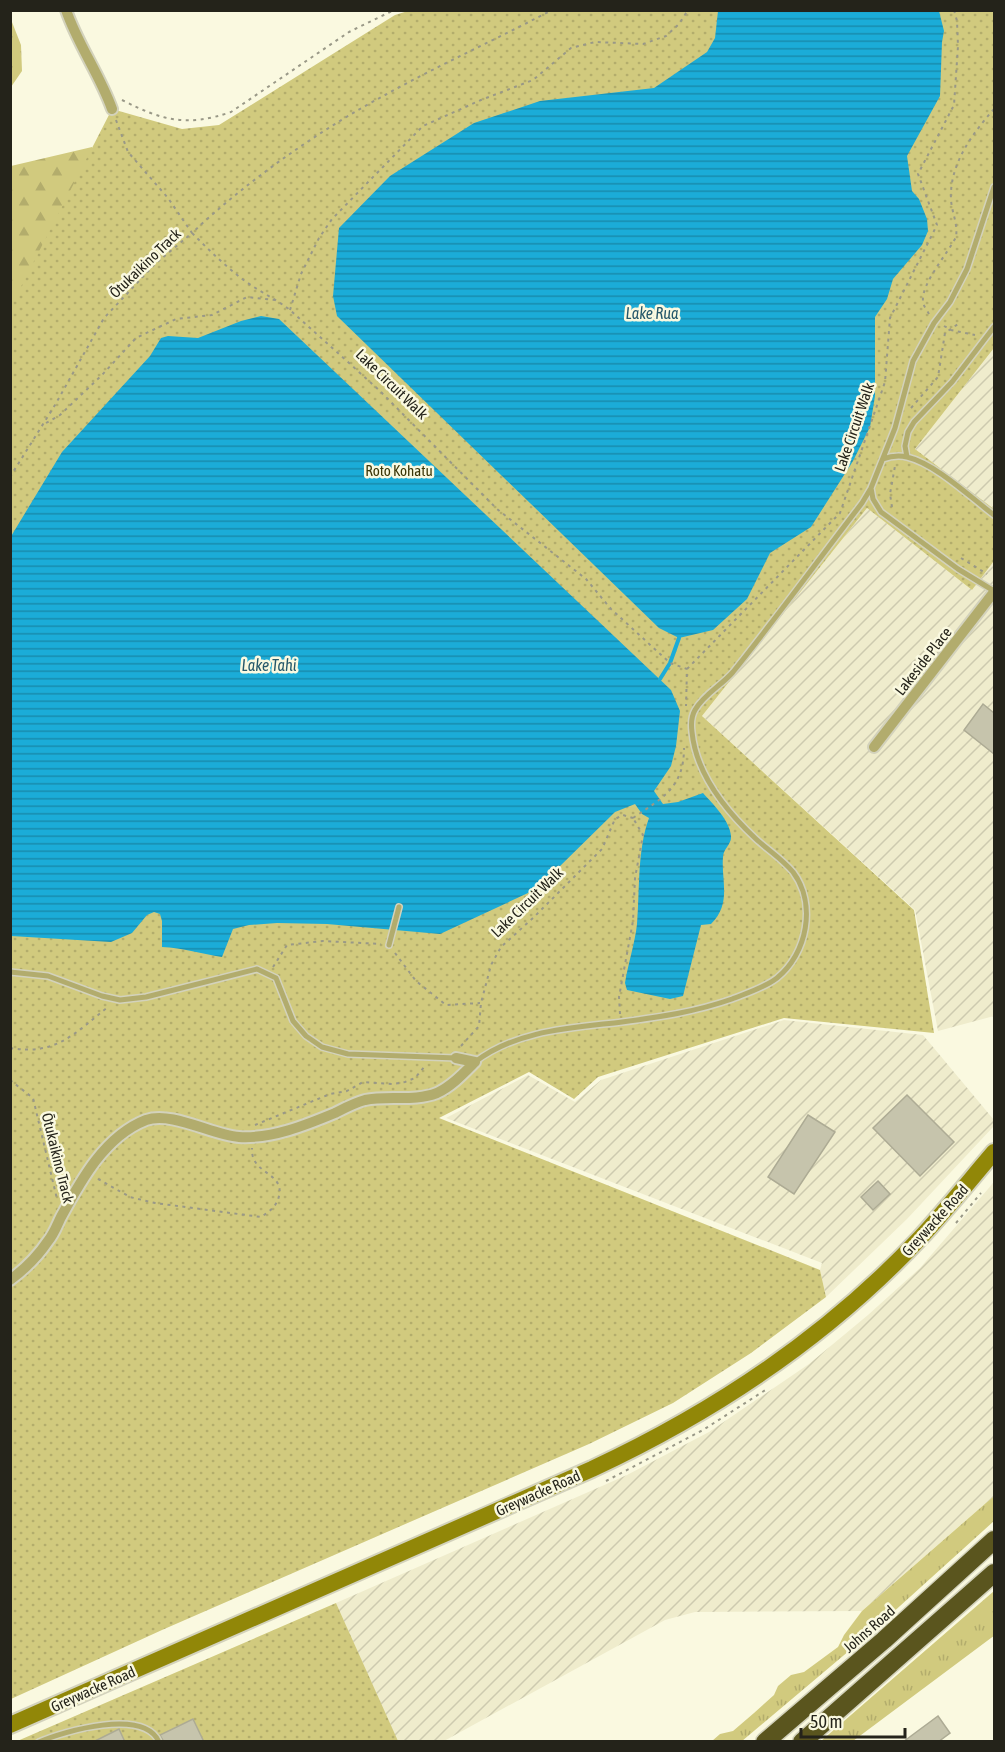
<svg xmlns="http://www.w3.org/2000/svg" width="1005" height="1752" font-family="'Asap Condensed',sans-serif">
<style>
.industrial{fill:url(#industrial-furrows)}
.grass{fill:url(#grass-tufts)}
.forest{fill:url(#forest-firs)}
.park{fill:url(#park-dots)}
.water{fill:url(#water-rules)}
.lines{fill:none;stroke-linecap:round;stroke-linejoin:round}
.stream{stroke:#1bacd8;stroke-width:4}
.building{fill:#c6c4ac;stroke:#adab94;stroke-width:1.5}
.lane-casing{stroke:#d3d2bc;stroke-width:8}
.street-casing{stroke:#d3d2bc;stroke-width:14}
.secondary-casing{stroke:#d3d2bc;stroke-width:20}
.highway-casing{stroke:#d3d2bc;stroke-width:21}
.path{stroke:#999887;stroke-width:2;stroke-dasharray:3 4.5;stroke-linecap:butt}
.lane{stroke:#b2ac6d;stroke-width:5}
.street{stroke:#b2ac6d;stroke-width:10}
.secondary{stroke:#918708;stroke-width:16}
.highway{stroke:#5a551e;stroke-width:18}
.labels{text-anchor:middle;dominant-baseline:central;stroke-width:5;stroke-linejoin:round;paint-order:stroke}
.street-label{font-size:15px;fill:#24231a;stroke:#faf9e0}
.park-label{font-size:15px;fill:#3b3608;stroke:#faf9e0}
.water-label{font-size:16px;font-style:italic;fill:#24576a;stroke:#faf9e0}
</style>
<defs>
<pattern id="industrial-furrows" width="10" height="10" patternUnits="userSpaceOnUse" patternTransform="scale(1.5)"><rect width="10" height="10" fill="#efeccc"/><path d="M-1 1l2-2M0 10L10 0M9 11l2-2" fill="none" stroke="#cdcaaf"/></pattern>
<pattern id="grass-tufts" width="24" height="20" patternUnits="userSpaceOnUse" patternTransform="scale(1.5)"><rect width="24" height="20" fill="#d1ca7e"/><path d="M3 7l-1-3M5 7V3M7 7l1-3M15 17l-1-3M17 17v-4M19 17l1-3" fill="none" stroke="#b3ad6c"/></pattern>
<pattern id="forest-firs" width="22" height="20" patternUnits="userSpaceOnUse" patternTransform="scale(1.5)"><rect width="22" height="20" fill="#d1ca7e"/><path d="M5 1l3.5 6h-7zM16 11l3.5 6h-7z" fill="#b3ad6c"/></pattern>
<pattern id="park-dots" width="8" height="8" patternUnits="userSpaceOnUse" patternTransform="scale(1.5)"><rect width="8" height="8" fill="#d1ca7e"/><path d="M2 2h.1M6 6h.1" fill="none" stroke="#b3ad6c" stroke-width="1.8" stroke-linecap="round"/></pattern>
<pattern id="water-rules" width="6" height="5" patternUnits="userSpaceOnUse" patternTransform="scale(1.5)"><rect width="6" height="5" fill="#1bacd8"/><path d="M0 2.5h6" fill="none" stroke="#188cae"/></pattern>
</defs>
<rect width="100%" height="100%" fill="#faf9e0"/>
<path class="industrial" d="M994,348V509L915,449Z
M867,508L972,590L994,561V1016L938,1031L915,910L702,716Z
M784,1020L923,1035L994,1120V1126L907,1219L826,1297L820,1270L822,1263L446,1118L528,1075L575,1102L601,1080Z
M994,1182V1496L862,1611L695,1612L665,1620L444,1741L398,1742L336,1603L627,1475L709,1432L809,1364L868,1315L920,1268Z"/>
<path class="grass" d="M10,17L21,45L22,71L11,87Z
M994,1496V1521L869,1634L742,1741H712L720,1734L733,1731L754,1713L774,1695L778,1686L791,1675L804,1672L838,1647L844,1635L862,1611Z
M994,1591V1636L991,1638L853,1741H821Z"/>
<path class="forest" d="M92,147L102,227L11,437V166Z"/>
<path class="park" d="M408,11H994V348L915,449L994,509V561L972,590L867,508L702,716L914,910L934,1033L784,1018L598,1077L574,1099L529,1072L439,1118L820,1270L826,1297L751,1353L673,1403L589,1444L162,1630L11,1699L10,308L112,109L182,129L219,125L395,15Z
M336,1603L398,1741L15,1742Z"/>
<path class="water" d="M718,11H939L944,31L942,42L940,96L907,156L912,191L919,199L927,219L928,231L922,245L893,279L887,299L875,317V396L870,427L853,461L811,527L770,553L747,599L713,630L679,638L659,628L337,316L333,296L339,228L390,176L474,123L540,101L654,88L707,52L715,38Z
M261,316L279,319L671,690L680,711L676,746L671,766L654,791L663,804L678,802L703,793C713,804 730,821 731,836C732,844 723,849 723,857C721,881 732,903 711,924L701,925L683,996L670,999L627,990L625,983C628,964 635,943 637,924C640,889 637,851 649,818L642,814L635,804L615,812L557,869L528,893L440,934L327,924L277,923L249,925L233,929L222,957C202,954 183,948 162,947V921L160,914L154,912L147,915L132,933L111,942L11,936L10,538L62,452L150,356L161,338L168,336L198,338L241,321Z"/>
<g class="lines">
<path class="stream" d="M660,679L670,663L679,638"/>
</g>
<path class="building" d="M983,704L994,713V754L964,730Z
M907,1095L954,1142L920,1176L873,1128Z
M808,1115L835,1132L794,1194L768,1177Z
M878,1181L890,1194L873,1210L861,1197Z
M938,1716L950,1733L938,1742H903Z
M193,1719L204,1742H164L160,1735Z
M119,1729L125,1742H93Z"/>
<g class="lines">
<defs>
<path id="lane" d="M907,457L905,446L908,432L914,422L952,382L994,327
M883,459C891,456 898,455 907,457C936,464 970,497 994,515
M871,488L873,499L881,512L958,569L994,591
M389,945L399,907
M10,972L48,976L102,996L120,1000L146,997L257,969L276,978L293,1021L306,1036L322,1047L348,1054L456,1058
M475,1062C517,1030 571,1028 622,1022C660,1017 695,1012 732,999C747,993 764,988 777,978C807,954 817,904 793,872C782,859 768,850 756,839C726,811 696,774 692,732C691,725 691,717 695,710C704,694 721,686 733,672C777,617 819,559 862,503L871,488L895,428L913,361L934,323L950,302L967,269L994,187
M39,1742C64,1731 144,1708 159,1742"/>
<path id="street" d="M66,10C78,45 100,75 112,109
M874,747L994,592
M456,1058L475,1062
M10,1280C25,1269 38,1256 48,1241C54,1234 57,1225 61,1217C81,1180 105,1136 146,1120C172,1111 212,1135 239,1137C272,1139 306,1125 335,1113C345,1108 354,1103 365,1100C388,1095 414,1102 437,1093C452,1086 464,1073 475,1062"/>
<path id="secondary" d="M10,1725L592,1469C714,1412 828,1336 920,1238C946,1210 970,1180 994,1152"/>
<path id="highway" d="M765,1742L884,1640L994,1540
M802,1742L994,1573"/>
</defs>
<use href="#lane" class="lane-casing"/>
<use href="#street" class="street-casing"/>
<use href="#secondary" class="secondary-casing"/>
<use href="#highway" class="highway-casing"/>
<path class="path" d="M122,100C163,121 187,127 231,112L349,32L394,10
M116,120L128,152L168,198L192,233C247,181 318,131 385,95C439,65 497,39 552,10
M290,310L301,274L319,238L332,219L423,126L481,100L533,80L571,48L595,42L643,44L666,36L679,24L688,10
M929,314C927,310 923,306 923,301C921,284 948,253 956,237C958,224 952,213 951,200C949,165 972,134 994,109
M944,326L951,330L975,335
M911,408L938,377L945,333L958,324
M46,423L60,415L102,375L136,338L176,319L212,315L247,297L275,300
M10,477L55,405L104,318L155,264L192,233C209,250 226,267 245,281C260,292 276,299 290,310L379,390L497,509L586,579L611,609L670,663L687,669L686,706
M892,507L890,494L895,466
M961,558L987,574
M687,669L840,513L885,382L890,318L937,225L918,174L954,105L958,46L957,21L954,10
M633,818C662,798 684,788 684,748
M395,953L416,981L446,1005L480,1003
M273,967L287,945L323,941L381,944
M620,1014L619,997L633,921L635,878L643,835L633,818
M461,1046L479,1026L481,1003L491,965L501,947L533,918L602,849L615,819L623,815L633,818
M10,1048C56,1056 75,1033 108,1007
M10,1080L33,1098L57,1199
M255,1125L330,1094L347,1091L363,1082L393,1084L405,1082L415,1078L425,1066
M98,1179L130,1197L155,1203L261,1217C269,1212 277,1206 279,1196C284,1175 258,1174 253,1157C252,1154 252,1151 252,1148
M956,1223L981,1193
M606,1481L703,1430L767,1389"/>
<use href="#lane" class="lane"/>
<use href="#street" class="street"/>
<use href="#secondary" class="secondary"/>
<use href="#highway" class="highway"/>
</g>
<g class="labels">
<g class="street-label">
<text transform="translate(145 263) rotate(-44)">Ōtukaikino Track</text>
<text transform="translate(392 384) rotate(44)">Lake Circuit Walk</text>
<text transform="translate(854 427) rotate(-71)">Lake Circuit Walk</text>
<text transform="translate(923 661) rotate(-52)">Lakeside Place</text>
<text transform="translate(527 902) rotate(-44)">Lake Circuit Walk</text>
<text transform="translate(58 1158) rotate(76)">Ōtukaikino Track</text>
<text transform="translate(935 1220) rotate(-48)">Greywacke Road</text>
<text transform="translate(538 1493) rotate(-24)">Greywacke Road</text>
<text transform="translate(869 1629) rotate(-41)">Johns Road</text>
<text transform="translate(93 1689) rotate(-24)">Greywacke Road</text>
</g>
<g class="park-label">
<text x="399" y="470">Roto Kohatu</text>
</g>
<g class="water-label">
<text x="652" y="313">Lake Rua</text>
<text x="269" y="665">Lake Tahi</text>
</g>
</g>
<rect width="1005" height="1752" fill="none" stroke="#24231a" stroke-width="24"/>
<path d="M801 1728v9h104v-9" fill="none" stroke="#24231a" stroke-width="3"/>
<text x="810" y="1728" font-size="18" fill="#24231a" stroke="#faf9e0" stroke-width="4.5" paint-order="stroke">50 m</text>
</svg>
